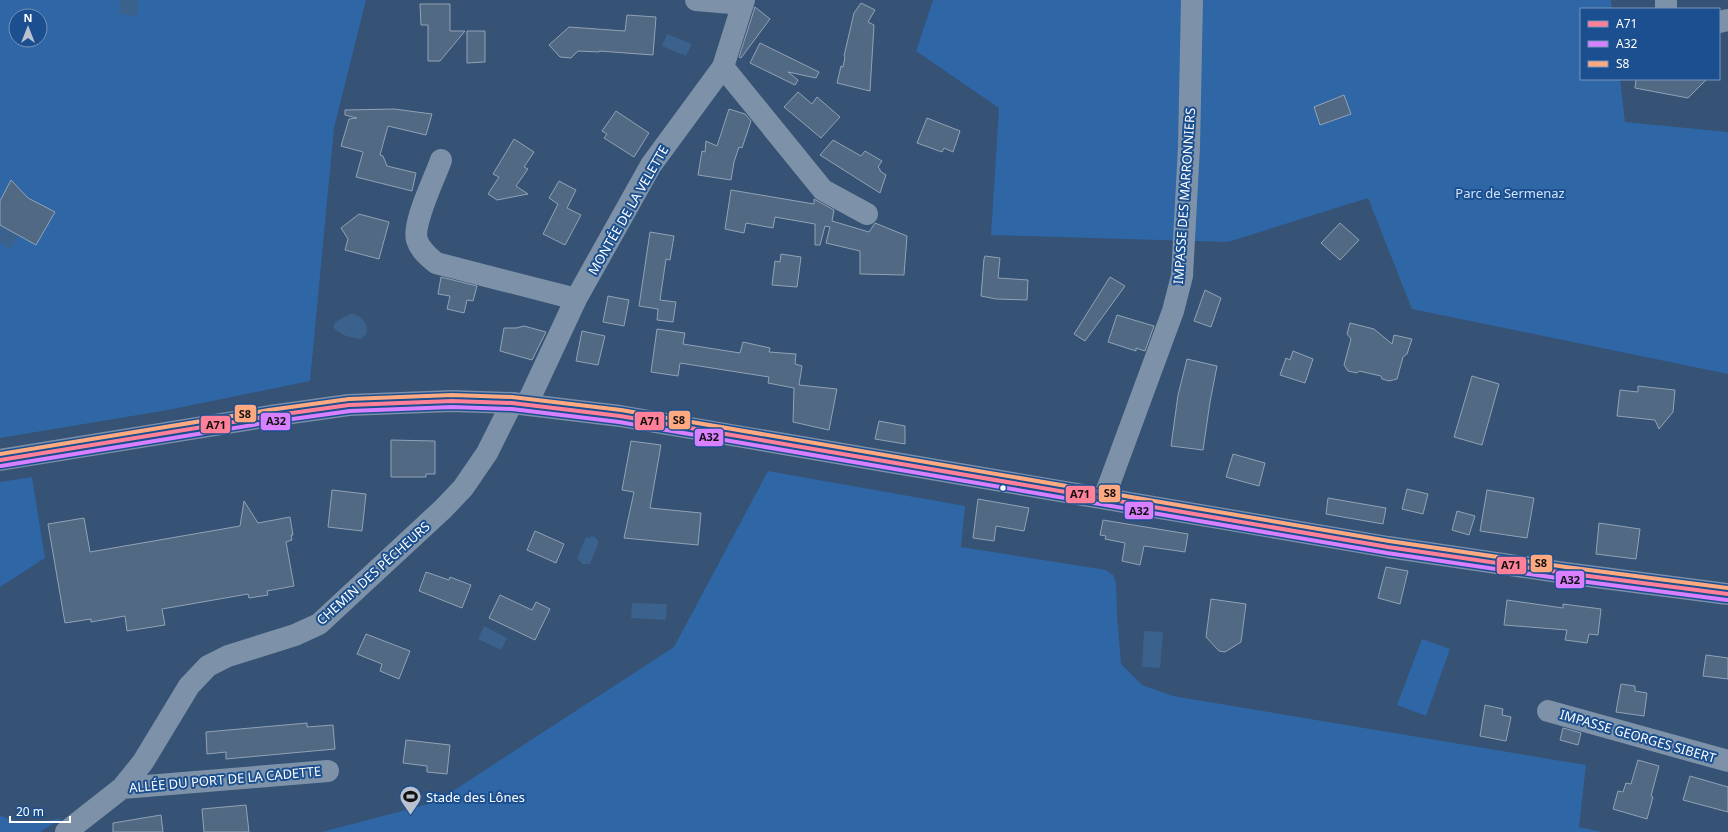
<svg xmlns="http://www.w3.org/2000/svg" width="1728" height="832" font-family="'Noto Sans',sans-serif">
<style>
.green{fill:#2f66a5;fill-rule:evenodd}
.water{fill:#3b618d}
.building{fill:#526984;stroke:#92a2b6}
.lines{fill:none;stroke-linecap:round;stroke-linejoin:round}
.minor{stroke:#7d92a8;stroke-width:22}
.major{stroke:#7d8ea7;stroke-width:22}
.bus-1-casing{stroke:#1b4f8f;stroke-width:7}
.bus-2-casing{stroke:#1b4f8f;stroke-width:7}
.bus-3-casing{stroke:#1b4f8f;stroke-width:7}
.bus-1{stroke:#ff8098;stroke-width:4}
.bus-2{stroke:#d880ff;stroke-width:4}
.bus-3{stroke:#ffa980;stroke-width:4}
.bus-dot{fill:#fff;stroke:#1b4f8f;stroke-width:1.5}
.labels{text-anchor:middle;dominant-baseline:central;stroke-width:4;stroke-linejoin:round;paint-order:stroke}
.park-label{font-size:13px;fill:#cfe3fa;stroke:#1b4f8f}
.street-label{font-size:13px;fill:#fff;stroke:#1b4f8f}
.poi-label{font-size:13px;fill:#fff;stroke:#1b4f8f;text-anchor:start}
.line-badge{stroke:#1b4f8f;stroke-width:1.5}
.pale-badge-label{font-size:11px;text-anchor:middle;font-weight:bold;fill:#111}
</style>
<rect width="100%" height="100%" fill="#365274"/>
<path class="green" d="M0,0H366L334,128L310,381L168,410L0,438ZM16,16H40V40H16Z
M933,0H1611L1612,9H1581V79H1620L1625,122L1728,132V374L1412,309L1368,198L1228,242L991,235L999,108L916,51Z
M768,471L965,506L961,547L1106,570L1113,575L1116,582L1117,615L1121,664L1142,685L1173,696L1586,765L1579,827L1603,832H322L436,802L674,647Z
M32,477L45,558L0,587V482Z
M1422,639L1450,649L1426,716L1397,705Z
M0,815C19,826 43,822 63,818L40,832H0Z"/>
<path class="water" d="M120,0H138L137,16L119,14Z
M667,34L692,44L686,56L662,46Z
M0,225L23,227L11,249L0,243Z
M350,314C363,313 375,331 361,339C352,339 338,334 333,327L335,322Z
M591,536L595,537L599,542L590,564H582L577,558L586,537L589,538Z
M632,603L667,604L666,620L631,618Z
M484,626L507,638L501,650L478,639Z
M1144,631L1163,632L1160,668L1142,667Z"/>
<path class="building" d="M861,3L875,10L868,22L874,25L870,91L837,83L841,66L843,67L845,57L844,56L854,13Z
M420,4H450V31H465L440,61H428V25H421Z
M755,7L770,19L741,58L739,57Z
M627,15L656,17L653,55L599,51V52L578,51L571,58L560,57L549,45L569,27L625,31Z
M467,31H485V62L467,63Z
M760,43L819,72L816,78L788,72L798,80L795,85L750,63Z
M1636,79H1707L1688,98L1635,88Z
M798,92L812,104L817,97L840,117L821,138L784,107Z
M1344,95L1351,114L1320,125L1314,107Z
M394,109L432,114L426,135L388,126L380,155L383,156L387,166L416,173L412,191L356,177L363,152L341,146L349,119L357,118L345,115V110Z
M729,109L745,114L751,121L742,148L739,147L734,162L731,180L698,175L702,151L705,152L706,141L717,146Z
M616,111L649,133L634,157L604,138L607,134L602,131Z
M927,118L960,131L953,152L944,148L942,152L917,143Z
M514,139L534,152L524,167L528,169L516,186L528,194L497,200L488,194L499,177L493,174Z
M833,140L861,156L865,151L882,161L878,167L880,169V171L886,175L880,193L820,155Z
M11,180L28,198L55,212L36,245L0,225V201Z
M559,181L576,190L567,208L581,215L565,245L543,234L558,204L549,198Z
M731,190L814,204V199L834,210L832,221L869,232L875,223L907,236L904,275L860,274V251L826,243L830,227L825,226L820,245H815V224L775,217L773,228L746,223L744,233L725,229Z
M359,214L389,222L379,259L345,250L348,239L341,228Z
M1340,223L1359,240L1340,260L1321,243Z
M650,232L674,236L670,260L666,259L660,300L676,302L673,322L657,320L658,309L639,306Z
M781,254L801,257L797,287L772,285L775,261L780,262Z
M985,256L1000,258L998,278L1028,280L1027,300L996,299L981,296L984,259Z
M441,277L477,286L473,301L467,300L464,313L447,309L450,296L438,294Z
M1110,277L1125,286L1085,341L1074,334Z
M1205,290L1221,298L1211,327L1194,321Z
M608,296L629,300L624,326L603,322Z
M1117,315L1154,326L1145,351L1136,348V351L1108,342Z
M1350,323L1374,329L1392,344L1394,335L1412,339L1407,354L1403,357L1397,379L1389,381L1382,379L1381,376L1359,371L1357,373L1348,371L1344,365L1351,339L1347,334Z
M524,326L546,332L532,360L500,351L504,328H516Z
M657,329L685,333L683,344L740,353L743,342L770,348L769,352L796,354L795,364L802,366L799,385L837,389L829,430L793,422L794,388L768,383L769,377L680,363L678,376L651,372Z
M582,331L605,336L598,365L576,361Z
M1293,351L1313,359L1305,383L1280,375L1286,358L1290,360Z
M1187,359L1217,366L1210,402L1203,450L1171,446L1178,395Z
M1472,376L1499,384L1482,445L1454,437Z
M1638,386L1675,390L1673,412L1659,429L1655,420L1617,416L1620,390L1638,392Z
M879,421L905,426V444L875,439Z
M391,440L435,441V474H426V477H391Z
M631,441L661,445L650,508L701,513L698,545L624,538L634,492L622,490Z
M1233,454L1265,463L1259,486L1226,477Z
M1407,489L1428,494L1423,514L1402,509Z
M332,490L366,494L362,531L328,527Z
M1487,490L1534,498L1527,538L1480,531Z
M1328,498L1386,508L1383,524L1326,514Z
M978,499L1029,508L1024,531L996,526L994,541L973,538Z
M244,501L258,523L290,517L293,535H291L292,540L286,542L294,586L267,591L268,595L249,598L248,594L162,609L165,625L127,631L125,616L91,622V619L65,623L48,524L84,518L90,552L240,526Z
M1457,511L1475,516L1469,535L1452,530Z
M1103,520L1188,534L1185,552L1144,546L1140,565L1122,561L1125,543L1105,539L1106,536L1100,535Z
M1599,523L1640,529L1636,559L1596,554Z
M535,531L564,544L556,563L527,550Z
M1386,567L1408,571L1400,604L1378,598Z
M426,572L449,580L450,577L471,585L462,608L419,591Z
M500,595L532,610L536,602L550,609L535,640L489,618Z
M1211,599L1246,604L1241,642L1225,652L1219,651L1206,637Z
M1507,600L1563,608V604L1601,609L1598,635L1589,634L1587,643L1565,640L1567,630L1504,625Z
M366,634L410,651L399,679L380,671L382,664L357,654Z
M1706,655L1728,658V679L1703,676Z
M1621,684L1635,686V691L1647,693L1644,716L1616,712Z
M1485,705L1503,709L1502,715L1511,717L1506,741L1480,736Z
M307,723V727L333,725L335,749L226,759V752L207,754L206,732Z
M1563,728L1581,733L1578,745L1560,740Z
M406,740L450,745L447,774L427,772V766L403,763Z
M1638,760L1659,766L1651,796L1653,797L1647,819L1613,809L1618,791L1623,792L1626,783L1631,784Z
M1690,776L1728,787V812L1683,800Z
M246,805L249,832H204L202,809Z
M161,815L163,832H113V823Z"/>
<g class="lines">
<path class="minor" d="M696,0L743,4
M1666,0V9
M1719,22L1728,20
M723,67L823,190L867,214
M441,160C435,178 412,223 417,240C420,250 429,257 436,263L576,299
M527,404L576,299L651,165L723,67L744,0
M1104,498L1173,311L1182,276L1189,147L1192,0
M1548,711L1728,761
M122,788L328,771
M66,832L122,788L143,762L189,686L208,666L228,656L295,635L319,624L443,509L463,488L487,453L512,403"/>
<path class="major" d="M0,460L270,416L349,405L452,401L512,403L620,416L1388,547L1565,573L1728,594"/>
<defs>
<path id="bus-1" d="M0,460L270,416L349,405L452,401L512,403L620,416L1388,547L1565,573L1728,594"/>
<path id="bus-2" d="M1,466L271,422L350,411L452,407L512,409L619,422L1387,553L1564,579L1727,600"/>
<path id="bus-3" d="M0,454L269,410L349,399L452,395L512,397L621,410L1389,541L1566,567L1728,588"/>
</defs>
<use href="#bus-1" class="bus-1-casing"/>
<use href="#bus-2" class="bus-2-casing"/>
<use href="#bus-3" class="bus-3-casing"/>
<use href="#bus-1" class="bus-1"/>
<use href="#bus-2" class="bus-2"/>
<use href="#bus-3" class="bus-3"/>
</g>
<defs>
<symbol id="stadium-pin" viewBox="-11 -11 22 30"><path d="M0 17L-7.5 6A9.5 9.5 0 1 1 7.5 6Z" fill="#b9c2ce" stroke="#1b4f8f"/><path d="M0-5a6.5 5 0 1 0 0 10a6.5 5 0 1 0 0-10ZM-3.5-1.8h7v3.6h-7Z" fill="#111"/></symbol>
</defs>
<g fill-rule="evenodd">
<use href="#stadium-pin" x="398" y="784" width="25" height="34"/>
</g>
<circle class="bus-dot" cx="1003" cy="488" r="3.5"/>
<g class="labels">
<g class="park-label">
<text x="1510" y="193">Parc de Sermenaz</text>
</g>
<g class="street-label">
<text transform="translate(1184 196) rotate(-86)">IMPASSE DES MARRONNIERS</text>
<text transform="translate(628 210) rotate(-60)">MONTÉE DE LA VELETTE</text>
<text transform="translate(373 573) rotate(-42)">CHEMIN DES PÊCHEURS</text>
<text transform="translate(1638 736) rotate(16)">IMPASSE GEORGES SIBERT</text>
<text transform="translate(225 779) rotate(-5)">ALLÉE DU PORT DE LA CADETTE</text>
</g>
<g class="poi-label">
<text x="426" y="797">Stade des Lônes</text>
</g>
</g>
<g class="line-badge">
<rect x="234" y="404" width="23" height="19" rx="4" fill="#ffa980"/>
<rect x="668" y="410" width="23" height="20" rx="4" fill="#ffa980"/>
<rect x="634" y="411" width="31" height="20" rx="4" fill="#ff8098"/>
<rect x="260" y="412" width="31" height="19" rx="4" fill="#d880ff"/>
<rect x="200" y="415" width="31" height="19" rx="4" fill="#ff8098"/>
<rect x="694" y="428" width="30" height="19" rx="4" fill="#d880ff"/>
<rect x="1098" y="484" width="23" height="19" rx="4" fill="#ffa980"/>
<rect x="1065" y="485" width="31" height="19" rx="4" fill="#ff8098"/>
<rect x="1124" y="501" width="30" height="19" rx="4" fill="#d880ff"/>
<rect x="1530" y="554" width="23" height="19" rx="4" fill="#ffa980"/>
<rect x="1496" y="556" width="31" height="19" rx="4" fill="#ff8098"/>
<rect x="1555" y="570" width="30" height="19" rx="4" fill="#d880ff"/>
</g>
<g class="pale-badge-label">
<text x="245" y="418">S8</text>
<text x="679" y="424">S8</text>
<text x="650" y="425">A71</text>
<text x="276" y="425">A32</text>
<text x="216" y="429">A71</text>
<text x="709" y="441">A32</text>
<text x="1110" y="497">S8</text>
<text x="1080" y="498">A71</text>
<text x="1139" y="515">A32</text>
<text x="1541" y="567">S8</text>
<text x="1511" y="569">A71</text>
<text x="1570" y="584">A32</text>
</g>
<rect x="1580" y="8" width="140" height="72" fill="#1b4f8f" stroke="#7695bc"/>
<rect x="1588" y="21" width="20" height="6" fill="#ff8098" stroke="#7695bc"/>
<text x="1616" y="28" font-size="12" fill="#ffffff">A71</text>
<rect x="1588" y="41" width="20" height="6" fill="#d880ff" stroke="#7695bc"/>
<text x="1616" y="48" font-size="12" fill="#ffffff">A32</text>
<rect x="1588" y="61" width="20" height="6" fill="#ffa980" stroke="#7695bc"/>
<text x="1616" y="68" font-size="12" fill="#ffffff">S8</text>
<g transform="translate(28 28)"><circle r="19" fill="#1b4f8f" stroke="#7695bc"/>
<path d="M0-3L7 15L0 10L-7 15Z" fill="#b9c2ce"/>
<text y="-6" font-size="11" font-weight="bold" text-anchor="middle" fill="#ffffff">N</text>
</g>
<path d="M10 816v6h60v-6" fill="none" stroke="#ffffff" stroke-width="2"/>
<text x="16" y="816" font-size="12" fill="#ffffff" stroke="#1b4f8f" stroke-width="3" paint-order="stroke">20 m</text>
</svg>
